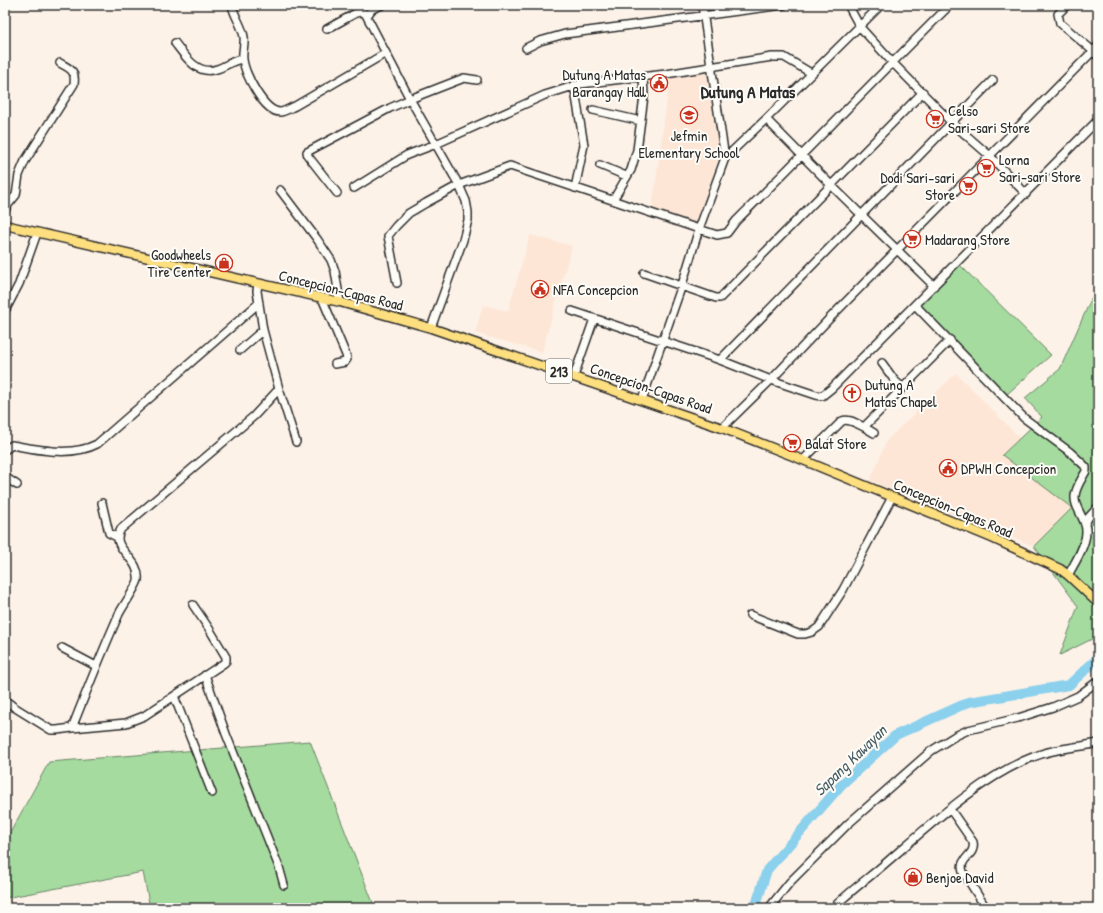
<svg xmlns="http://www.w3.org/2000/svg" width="1103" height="913" font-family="'Patrick Hand',sans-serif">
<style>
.built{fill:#fde6d6}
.green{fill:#a5db9f;stroke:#688365}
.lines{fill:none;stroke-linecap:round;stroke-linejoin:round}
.river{stroke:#8bd0ec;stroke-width:10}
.minor-casing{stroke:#2b2b2b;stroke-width:10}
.major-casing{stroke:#2b2b2b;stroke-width:11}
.minor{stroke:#fdfcf7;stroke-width:7}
.major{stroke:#fddf80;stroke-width:8}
.labels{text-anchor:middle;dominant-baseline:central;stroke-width:4;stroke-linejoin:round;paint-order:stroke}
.shield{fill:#fdfcf7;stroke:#6a6a68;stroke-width:1}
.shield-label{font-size:14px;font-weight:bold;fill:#2b2b2b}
.poi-label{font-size:15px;fill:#2b2b2b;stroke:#fdfcf7;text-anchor:start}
.street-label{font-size:15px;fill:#2b2b2b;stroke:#fdfcf7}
.water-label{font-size:16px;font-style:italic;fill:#485d65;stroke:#fdfcf7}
.quarter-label{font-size:17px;font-weight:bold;fill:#2b2b2b;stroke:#fdfcf7}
</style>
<rect width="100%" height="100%" fill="#fdf2e8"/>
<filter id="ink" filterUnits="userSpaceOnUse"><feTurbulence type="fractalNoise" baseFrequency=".025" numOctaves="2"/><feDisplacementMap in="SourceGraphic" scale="8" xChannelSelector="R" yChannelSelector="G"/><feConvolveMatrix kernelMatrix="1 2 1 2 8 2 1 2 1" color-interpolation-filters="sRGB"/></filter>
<g filter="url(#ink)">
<path class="built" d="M702,71L706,73L707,76L720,154L697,221L693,224L652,209L670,77Z
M530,235L572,246L542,352L475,333L483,305L508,311Z
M956,373L1020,438L1003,455L1073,508L1034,546L870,481L887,440Z"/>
<path class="green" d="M960,265L1051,355L1006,395L919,305Z
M1095,290L1098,293V636L1060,655L1078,606L1034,546L1072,508L1002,455L1042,417L1025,398L1060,369Z
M310,741L375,908H150L143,872L5,898V842L49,762Z"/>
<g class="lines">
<path class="river" d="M755,908L767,870L842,784L896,735L969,702L1069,685L1098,658"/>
<defs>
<path id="minor" d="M232,5C234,16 242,25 244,37C245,44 242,51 243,59C244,73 264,112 280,112C285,112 290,108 295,106L386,53
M702,5L725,158
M848,5L860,27L892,62L951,122L990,156L1026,194
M367,16L372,9L382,5
M327,29L356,13L360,12L365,13L410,99L459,185L466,201L468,212V220L463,240L431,328
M175,43C185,56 197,76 217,69C227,66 232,60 243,59
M1098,46L1093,51L1098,56
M526,48L540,41L565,34L784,5
M574,85L584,145L575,188
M593,110L641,121
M766,119L832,186L934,286
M600,165L626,176
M354,188L407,155L436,144L545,95L580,84L666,74L772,57H784L811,73
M280,190L317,239L331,260L335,271L340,302
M337,193L308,156L307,152L390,108L410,99L464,78L477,80
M613,200L631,170L637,150L644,96L643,77
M5,211L7,206L16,195L19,175L25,161L74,84C76,70 70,69 60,63
M644,273L716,298H720L923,92
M397,283L388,236L396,226L409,213L426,203L459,185L510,166L717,235L727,233L736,221C808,150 878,76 950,5
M322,298L346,355L347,359L345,362L335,364
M915,305L1024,418L1070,452L1086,467V471C1082,479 1075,488 1075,497C1074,509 1087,519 1086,532C1086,545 1075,563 1068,575
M5,311L19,284L37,233
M572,311L720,360L771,380L816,395L822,396L832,388L1098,120
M240,350L263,330
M720,360L993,80
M882,363L895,381L903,388
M574,376L594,319
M279,389L296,442
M642,400L682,285L699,229L725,158L766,119L881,5
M864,427L874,433
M722,428L771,380L829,319L1093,51L1060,23L1058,14L1067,5
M5,450L12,445C40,450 72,457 97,444L259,303
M803,460L842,421C849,418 857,424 864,427L950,340
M5,477L17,485
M102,503L109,533L117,537
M1085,524L1088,518L1098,507
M193,605L210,630L226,657V661L224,663L144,716L126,723L72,728C87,690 102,652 119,614C123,606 137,586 138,580C141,557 108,549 121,529L254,416L279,389L263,330L257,291L258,284
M750,615L798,634H805L812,632L819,627L843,590L892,497
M62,648L96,666
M205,675L226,734L279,867L284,885
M174,696L212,793
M5,700L14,707L51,730H57L72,728
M950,809L973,842C976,857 958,857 963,872L986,908
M769,908L790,882L848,824L931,751L955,736L968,730L1018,718L1053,707L1078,696L1098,681
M833,908C850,891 870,877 888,861C930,825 981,777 1033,757C1054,748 1076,748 1098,743"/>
<path id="major" d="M5,225L340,302L431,328L722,428L803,460L992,538L1060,569L1068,575L1098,603"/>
</defs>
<use href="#minor" class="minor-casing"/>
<use href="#major" class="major-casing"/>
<use href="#minor" class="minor"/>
<use href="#major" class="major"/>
</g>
</g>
<defs>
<symbol id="civic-ring" viewBox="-11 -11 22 22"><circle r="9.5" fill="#fdfcf7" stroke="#c8321e" stroke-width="1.5"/><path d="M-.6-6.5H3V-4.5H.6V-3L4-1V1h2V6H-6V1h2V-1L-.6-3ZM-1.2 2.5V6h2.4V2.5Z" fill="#c8321e"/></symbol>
<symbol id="school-ring" viewBox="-11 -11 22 22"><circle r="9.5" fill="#fdfcf7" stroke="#c8321e" stroke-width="1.5"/><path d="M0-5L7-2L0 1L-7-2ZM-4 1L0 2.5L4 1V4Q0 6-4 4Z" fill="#c8321e"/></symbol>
<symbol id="supermarket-ring" viewBox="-11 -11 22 22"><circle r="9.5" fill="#fdfcf7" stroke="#c8321e" stroke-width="1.5"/><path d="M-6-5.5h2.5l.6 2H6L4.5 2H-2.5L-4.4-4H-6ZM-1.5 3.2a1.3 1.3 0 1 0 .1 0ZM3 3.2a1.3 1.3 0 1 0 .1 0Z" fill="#c8321e"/></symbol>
<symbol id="shop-ring" viewBox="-11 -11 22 22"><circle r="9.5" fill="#fdfcf7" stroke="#c8321e" stroke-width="1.5"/><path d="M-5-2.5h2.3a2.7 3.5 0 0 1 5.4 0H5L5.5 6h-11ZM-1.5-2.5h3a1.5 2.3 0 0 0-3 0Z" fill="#c8321e"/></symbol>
<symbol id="church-ring" viewBox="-11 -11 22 22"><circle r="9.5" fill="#fdfcf7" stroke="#c8321e" stroke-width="1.5"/><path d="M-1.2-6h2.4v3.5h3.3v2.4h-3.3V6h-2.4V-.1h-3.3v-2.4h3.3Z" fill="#c8321e"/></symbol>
</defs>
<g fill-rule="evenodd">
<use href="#civic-ring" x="649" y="73" width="20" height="20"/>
<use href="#school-ring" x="679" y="105" width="20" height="20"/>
<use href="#supermarket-ring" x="925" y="109" width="20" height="20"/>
<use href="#supermarket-ring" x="976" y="158" width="20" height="20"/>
<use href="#supermarket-ring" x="958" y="176" width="20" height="20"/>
<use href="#supermarket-ring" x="902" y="229" width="20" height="20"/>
<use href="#shop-ring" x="214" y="253" width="20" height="20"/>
<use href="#civic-ring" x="530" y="279" width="20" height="20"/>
<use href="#church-ring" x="842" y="383" width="20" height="20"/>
<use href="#supermarket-ring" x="782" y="433" width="20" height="20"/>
<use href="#civic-ring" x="938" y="458" width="20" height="20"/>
<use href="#shop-ring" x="903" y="867" width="20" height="20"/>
</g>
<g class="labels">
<rect class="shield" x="546" y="359" width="26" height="24" rx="3"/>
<g class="shield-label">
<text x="559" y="371">213</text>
</g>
<g class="poi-label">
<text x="646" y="74" text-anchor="end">Dutung A Matas<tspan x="646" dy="17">Barangay Hall</tspan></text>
<text x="948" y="110">Celso<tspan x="948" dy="17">Sari-sari Store</tspan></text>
<text x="689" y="135" text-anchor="middle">Jefmin<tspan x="689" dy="17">Elementary School</tspan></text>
<text x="999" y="159">Lorna<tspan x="999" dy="17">Sari-sari Store</tspan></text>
<text x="955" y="177" text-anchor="end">Dodi Sari-sari<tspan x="955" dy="17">Store</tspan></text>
<text x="925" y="239">Madarang Store</text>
<text x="211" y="254" text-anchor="end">Goodwheels<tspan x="211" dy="17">Tire Center</tspan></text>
<text x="553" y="289">NFA Concepcion</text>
<text x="865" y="384">Dutung A<tspan x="865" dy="17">Matas Chapel</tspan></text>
<text x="805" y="443">Balat Store</text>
<text x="961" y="468">DPWH Concepcion</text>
<text x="926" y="877">Benjoe David</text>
</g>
<g class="street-label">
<text transform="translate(341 290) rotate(14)">Concepcion-Capas Road</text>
<text transform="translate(651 388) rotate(19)">Concepcion-Capas Road</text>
<text transform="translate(953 508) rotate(23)">Concepcion-Capas Road</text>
</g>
<g class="water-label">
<text transform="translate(850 760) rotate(-44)">Sapang Kawayan</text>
</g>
<g class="quarter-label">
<text x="748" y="91">Dutung A Matas</text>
</g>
</g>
<rect width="1103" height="913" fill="none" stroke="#fdfcf7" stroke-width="20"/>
<rect x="10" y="10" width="1083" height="893" fill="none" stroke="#2b2b2b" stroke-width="1.5" filter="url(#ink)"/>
</svg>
